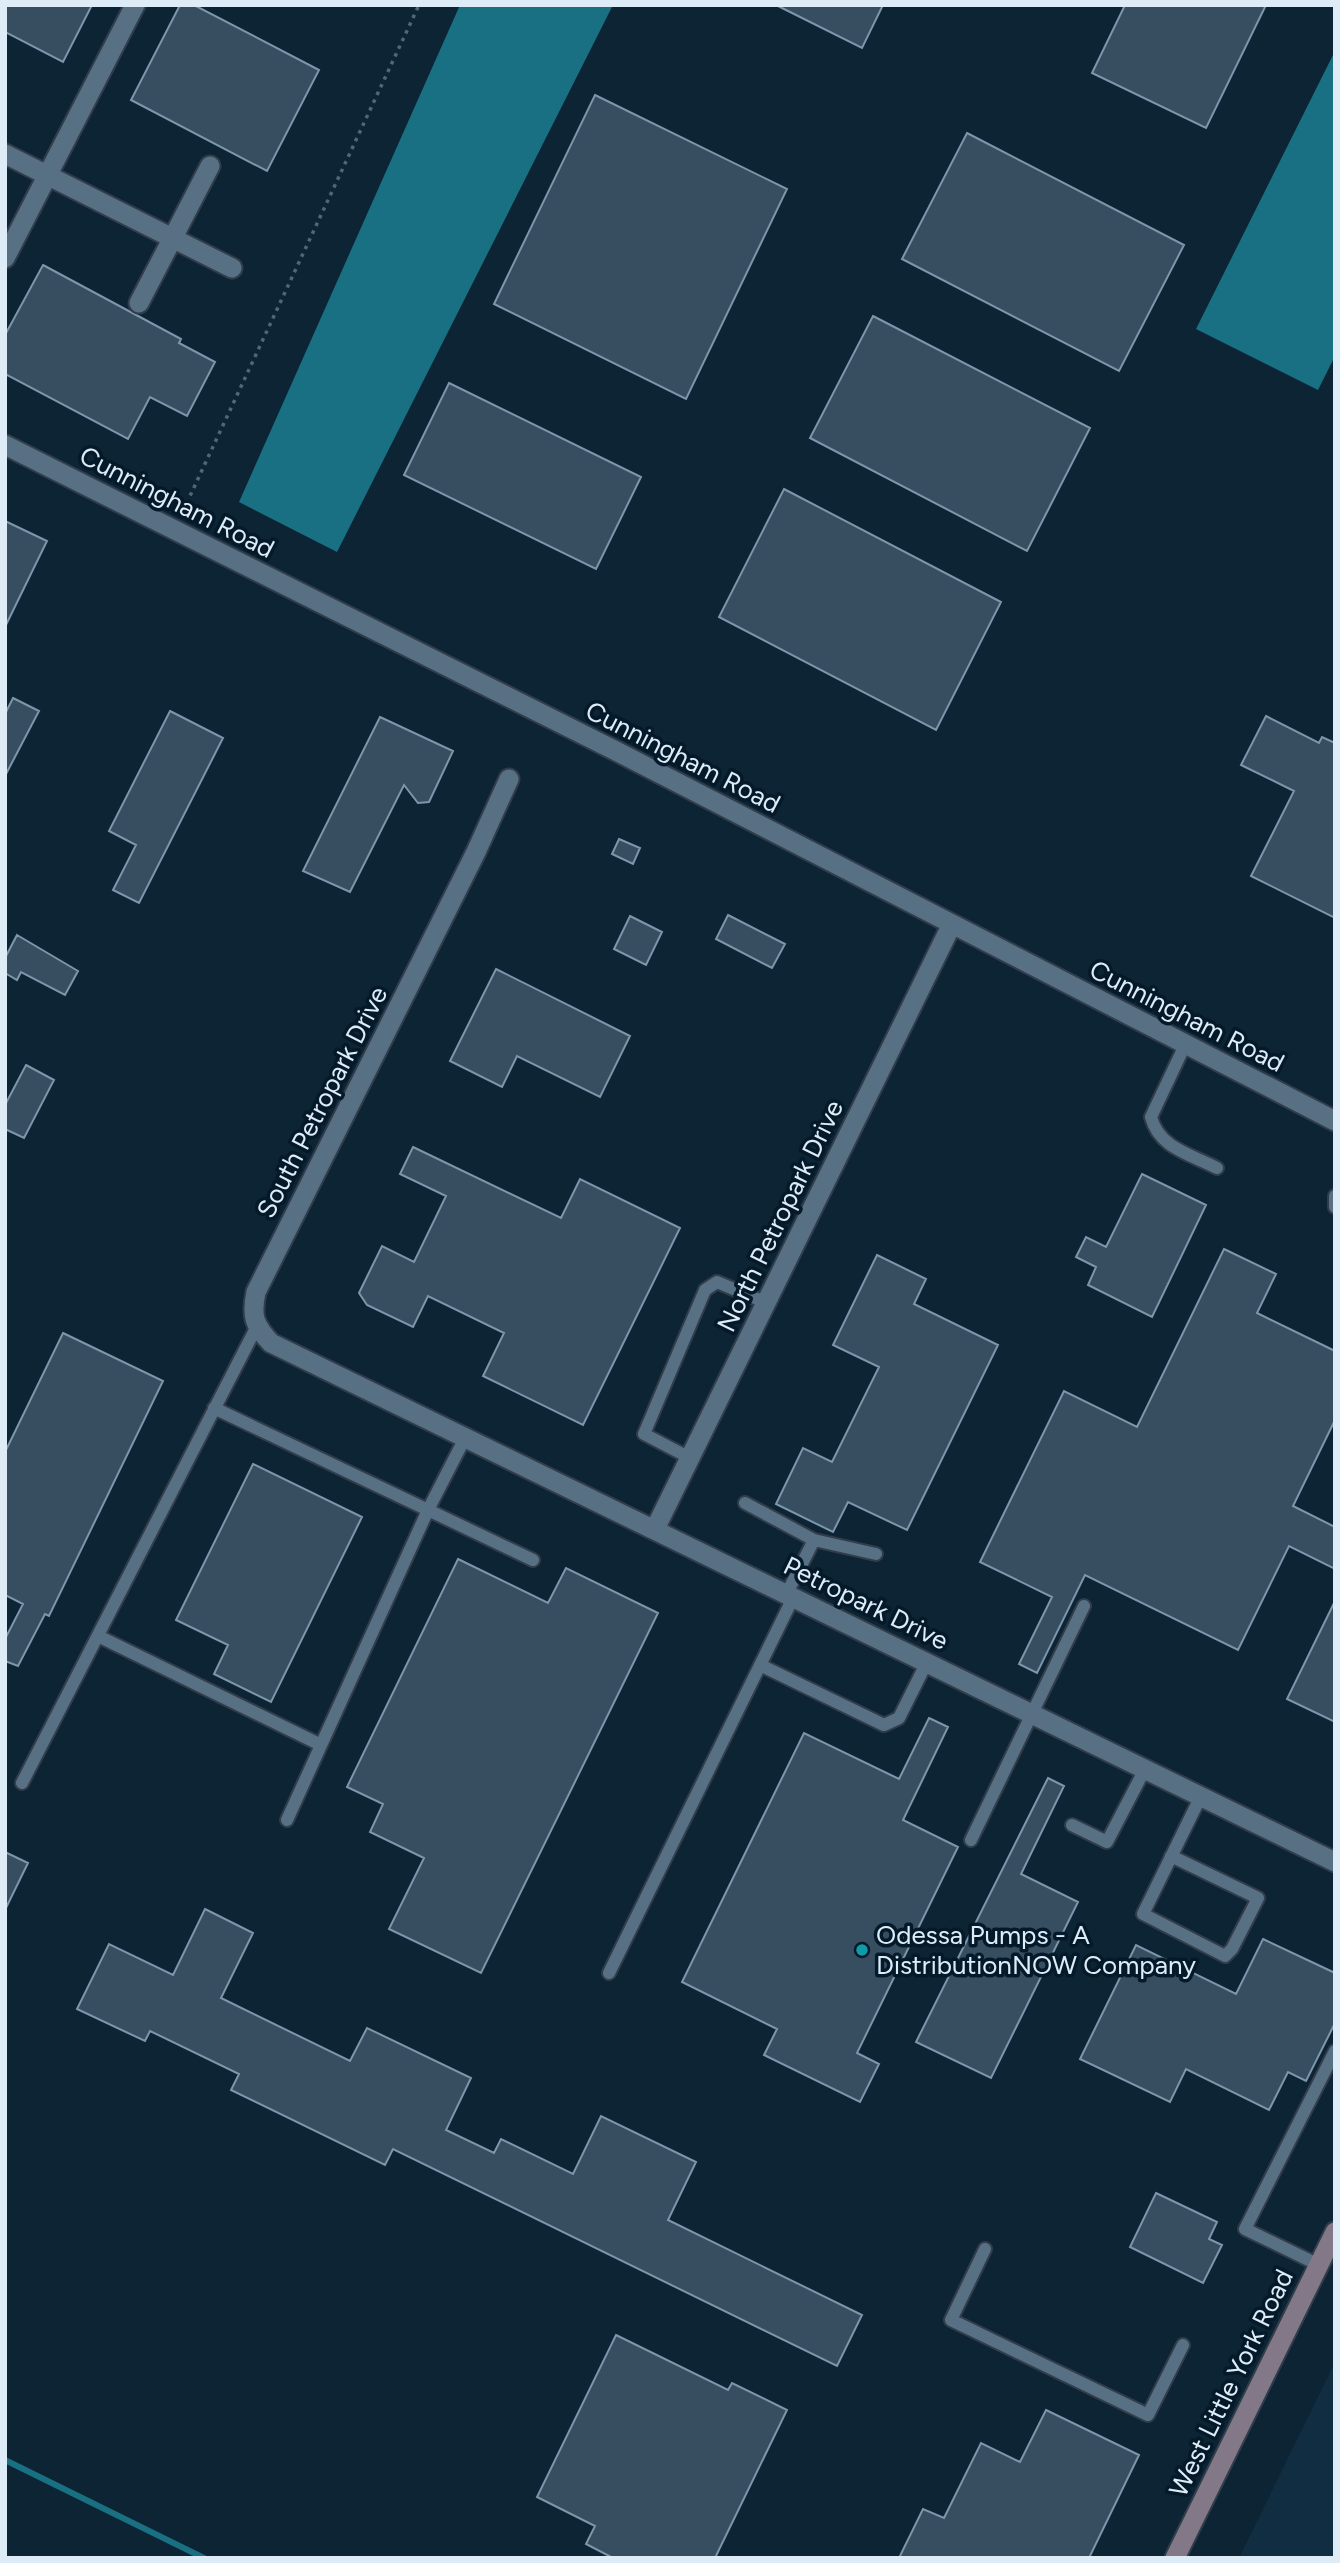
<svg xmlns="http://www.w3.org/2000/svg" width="1340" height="2563" font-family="Figtree,sans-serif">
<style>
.built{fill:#102d42}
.water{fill:#197082}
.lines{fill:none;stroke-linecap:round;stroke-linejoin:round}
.stream{stroke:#197082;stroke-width:6}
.building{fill:#364e60;stroke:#7d96ab;stroke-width:2}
.service-casing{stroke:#313d4b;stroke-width:16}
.minor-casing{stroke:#313d4b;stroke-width:23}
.tertiary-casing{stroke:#313d4b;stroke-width:23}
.secondary-casing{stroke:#313d4b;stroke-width:23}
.path{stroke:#526674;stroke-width:3.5;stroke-dasharray:3.5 5;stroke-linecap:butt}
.service{stroke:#587084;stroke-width:12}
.minor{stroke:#587084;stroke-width:19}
.tertiary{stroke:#587084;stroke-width:19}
.secondary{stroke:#827887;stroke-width:19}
.culture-dot{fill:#0f9aa8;stroke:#041a2a;stroke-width:2.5}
.labels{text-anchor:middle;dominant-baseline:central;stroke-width:7;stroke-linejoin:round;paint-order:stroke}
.street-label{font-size:26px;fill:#deecf7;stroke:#041a2a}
.poi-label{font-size:26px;fill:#deecf7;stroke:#041a2a;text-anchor:start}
</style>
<rect width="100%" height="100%" fill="#0d2434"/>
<path class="built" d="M1335,2362V2558H1239Z"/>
<path class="water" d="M460,5H613L337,552L239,502Z
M1335,51V356L1318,390L1196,329Z"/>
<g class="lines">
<path class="stream" d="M5,2460L204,2558"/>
</g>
<path class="building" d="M5,5H92L63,62L5,32Z
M180,5H194L319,70L267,171L131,100Z
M776,5H883L862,48Z
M1125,5H1266L1206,128L1092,73Z
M595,95L787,189L686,399L494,304Z
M967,133L1184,245L1119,371L902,259Z
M43,265L181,339L179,343L215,362L187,416L150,397L128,439L5,374V335Z
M873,316L1090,428L1027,551L810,438Z
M449,383L641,477L596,569L404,475Z
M784,489L1001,602L936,730L719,617Z
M5,521L47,541L5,627Z
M13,698L39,711L5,776V714Z
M170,711L223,738L139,903L113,890L136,845L109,831Z
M1266,716L1319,743L1322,737L1335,743V918L1251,876L1294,791L1241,765Z
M380,717L453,751L429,802L418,803L404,785L350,892L303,871Z
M619,839L640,848L633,864L612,854Z
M728,915L785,944L772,968L716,939Z
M630,916L662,932L646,965L614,949Z
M17,935L78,971L65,995L21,972L17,980L5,973V958Z
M496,969L630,1036L600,1097L517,1056L502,1087L450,1061Z
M26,1065L54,1080L24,1138L5,1129V1105Z
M413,1147L561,1218L580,1179L680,1228L583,1425L483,1376L504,1333L428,1296L413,1327L367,1305L359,1293L382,1246L414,1262L446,1196L400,1174Z
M1142,1174L1206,1205L1152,1317L1088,1285L1096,1267L1076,1257L1086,1237L1106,1247Z
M1224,1249L1276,1274L1257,1313L1335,1351V1420L1293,1506L1335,1527V1569L1289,1546L1238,1650L1085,1575L1037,1673L1019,1664L1052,1597L980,1562L1064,1391L1137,1427Z
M877,1255L926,1279L914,1304L998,1345L907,1530L848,1502L833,1532L776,1504L803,1448L832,1462L879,1367L833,1345Z
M63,1333L163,1381L49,1616L45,1614L18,1666L5,1661V1639L23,1604L5,1595V1452Z
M253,1464L362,1517L271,1702L214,1674L228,1645L176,1620Z
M458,1559L548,1603L566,1568L658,1613L481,1973L389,1929L424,1858L370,1832L383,1804L347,1787Z
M1335,1601V1722L1287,1699Z
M929,1718L948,1727L903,1820L958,1847L857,2053L879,2064L860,2102L764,2055L777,2029L682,1982L804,1733L899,1779Z
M1048,1778L1064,1786L1021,1874L1078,1902L991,2078L916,2042Z
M5,1852L28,1863L5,1910Z
M205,1909L253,1933L221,1998L350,2061L367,2028L471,2078L446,2130L494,2153L501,2139L573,2174L601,2116L696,2162L668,2220L862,2315L837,2366L393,2149L385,2165L231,2090L239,2074L150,2031L145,2041L77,2009L109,1944L173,1975Z
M1263,1939L1335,1973V2023L1306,2081L1288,2072L1269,2110L1186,2069L1170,2102L1080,2059L1136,1945L1236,1994Z
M1156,2193L1217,2222L1209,2239L1222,2245L1203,2283L1130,2247Z
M616,2335L728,2390L732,2383L787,2410L715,2558H613L586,2544L595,2526L537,2497Z
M1046,2410L1139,2455L1089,2558H899L923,2509L944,2518L981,2443L1020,2462Z"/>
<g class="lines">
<defs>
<path id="service" d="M1185,1045L1151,1117C1159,1148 1190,1154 1217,1168
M1335,1196V1207
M214,1408L533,1560
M690,1458L644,1434L705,1290L717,1282L767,1303
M745,1503L814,1540L787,1593
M814,1540L876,1554
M98,1636L321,1745
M760,1665L884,1725L899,1718L927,1662
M22,1783L256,1328
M287,1820L428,1510L466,1436
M1072,1825L1107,1842L1145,1769
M971,1840L1084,1606
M1171,1856L1258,1898L1232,1949L1225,1956L1143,1914L1201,1796
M609,1973L794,1596
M985,2249L951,2320L1148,2415L1183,2345
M1319,2265L1245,2229L1335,2051"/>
<path id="minor" d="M5,154L232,268
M5,258L135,5
M139,303L210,166
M509,779L476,852L256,1292C251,1316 254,1325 271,1343L1335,1862
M655,1529L951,926"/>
<path id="tertiary" d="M5,445L616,751L1335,1121"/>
<path id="secondary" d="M1175,2558L1335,2232"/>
</defs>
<use href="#service" class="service-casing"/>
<use href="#minor" class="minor-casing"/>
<use href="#tertiary" class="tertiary-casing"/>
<use href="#secondary" class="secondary-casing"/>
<path class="path" d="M183,511L419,5"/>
<use href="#service" class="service"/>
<use href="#minor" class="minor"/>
<use href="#tertiary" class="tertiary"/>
<use href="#secondary" class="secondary"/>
</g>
<circle class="culture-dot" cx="862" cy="1950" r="7"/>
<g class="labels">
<g class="street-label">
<text transform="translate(177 502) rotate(27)">Cunningham Road</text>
<text transform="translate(683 757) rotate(27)">Cunningham Road</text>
<text transform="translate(1187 1016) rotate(27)">Cunningham Road</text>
<text transform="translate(322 1102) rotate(-63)">South Petropark Drive</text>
<text transform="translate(780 1216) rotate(-64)">North Petropark Drive</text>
<text transform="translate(866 1603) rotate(26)">Petropark Drive</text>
<text transform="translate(1231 2383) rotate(-64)">West Little York Road</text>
</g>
<g class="poi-label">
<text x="876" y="1935">Odessa Pumps - A<tspan x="876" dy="30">DistributionNOW Company</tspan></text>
</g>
</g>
<rect width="1340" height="2563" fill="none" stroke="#deecf7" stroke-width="14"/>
</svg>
